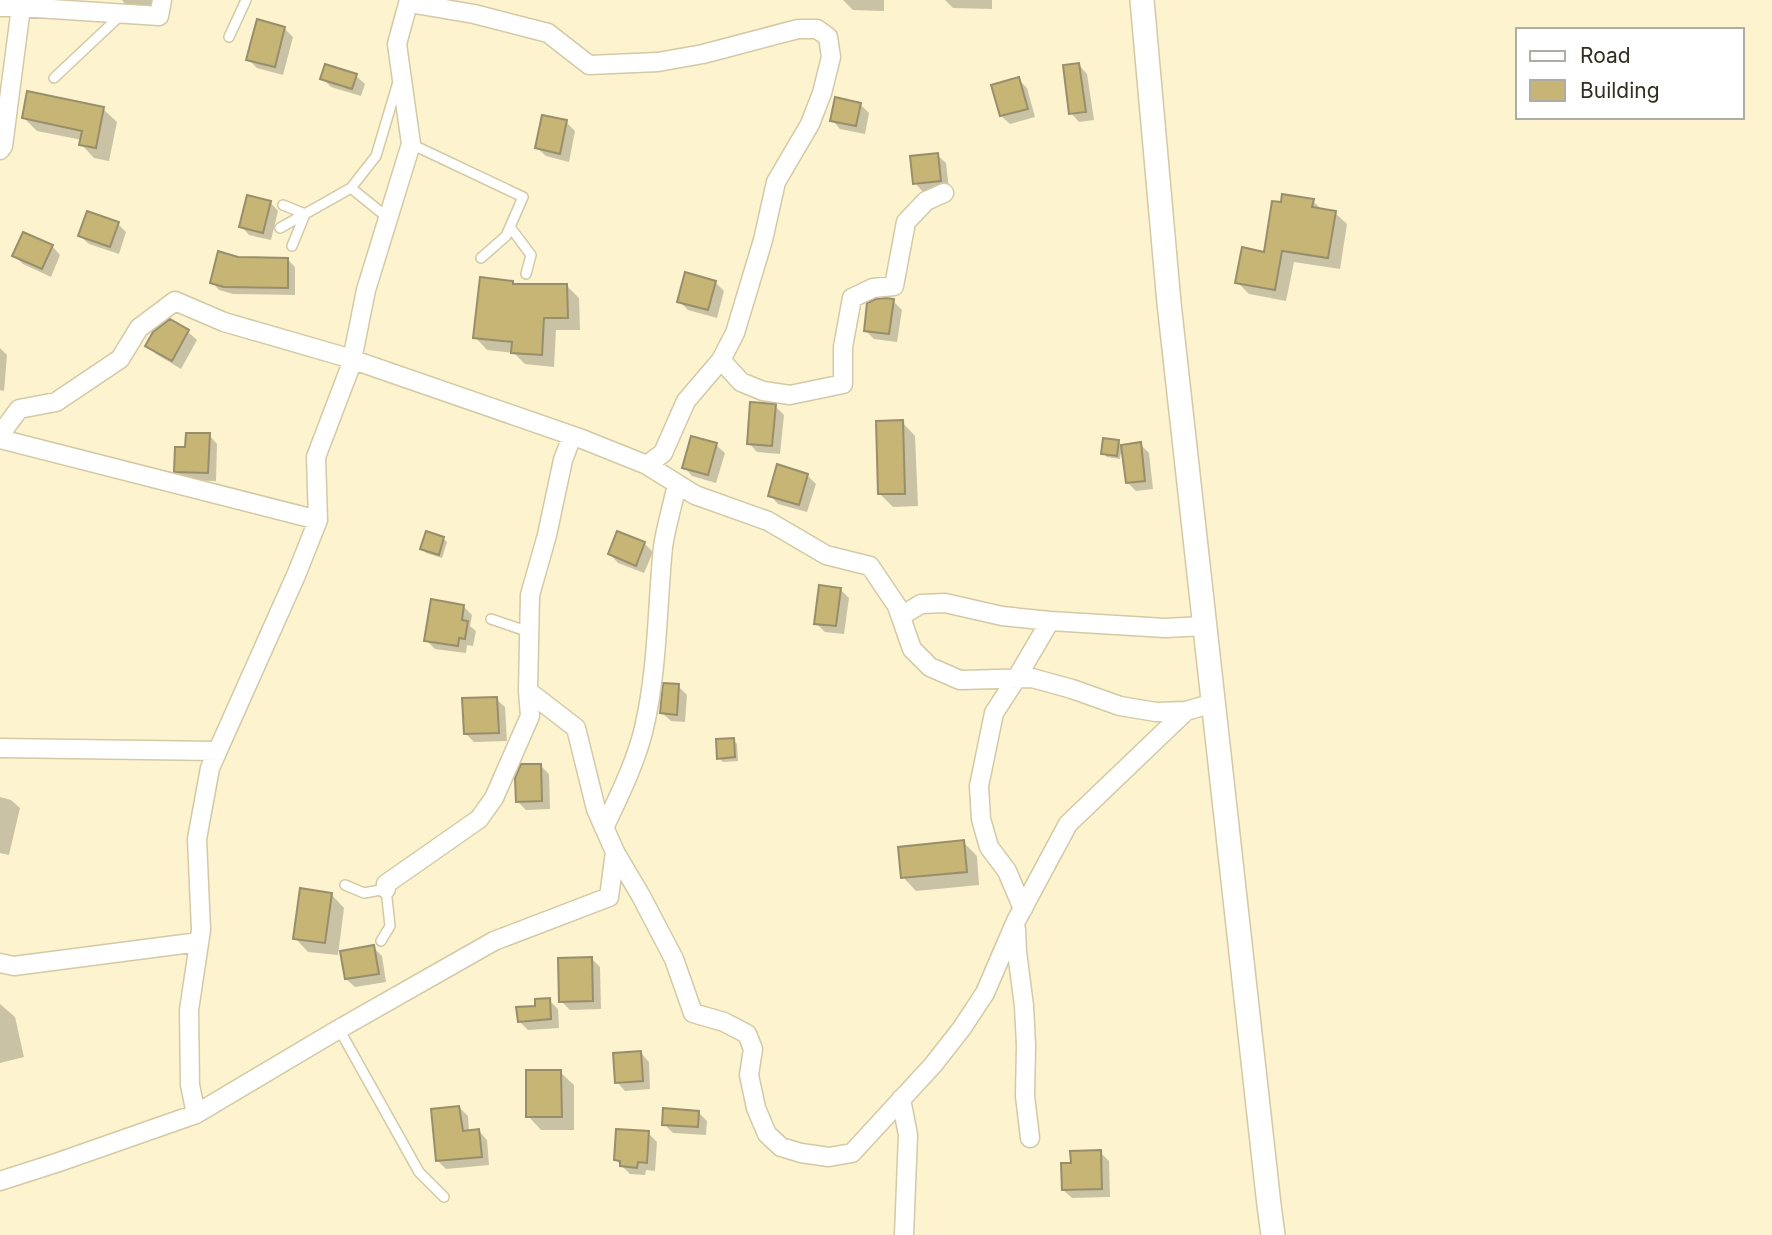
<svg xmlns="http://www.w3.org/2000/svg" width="1772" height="1235" font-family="Inter,sans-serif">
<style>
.shadow{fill:#0003}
.building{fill:#c7b576;stroke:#978e6c;stroke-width:2}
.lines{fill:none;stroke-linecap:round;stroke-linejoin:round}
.service-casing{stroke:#d3c9a5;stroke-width:12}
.minor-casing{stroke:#d3c9a5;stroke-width:21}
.tertiary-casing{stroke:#d3c9a5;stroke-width:26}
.service{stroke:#fff;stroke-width:9}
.minor{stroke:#fff;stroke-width:18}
.tertiary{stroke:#fff;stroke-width:23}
</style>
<rect width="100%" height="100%" fill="#fdf3ce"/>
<path class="shadow" d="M122,0H157L156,7L125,4Z
M843,0H884V11L853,10Z
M945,0H992V9L953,8Z
M284,28L293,37L283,75L257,68L248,59Z
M1079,65L1087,74L1094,120L1079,122L1071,113Z
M356,76L365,84L361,96L331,87L322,78Z
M1018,79L1027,88L1035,117L1010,124L1001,116Z
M860,104L869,113L865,134L840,129L832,120Z
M103,109L117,122L109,161L94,158L81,144L82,140L37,131L24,118Z
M566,122L575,131L569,162L546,156L537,148Z
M937,155L946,163L949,189L923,192L915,183Z
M1313,201L1323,211L1335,213L1347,224L1340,269L1294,262L1286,301L1249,294L1237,282L1266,254Z
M270,202L278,211L271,240L249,235L241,226Z
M118,224L126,232L119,254L89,244L80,236Z
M52,246L60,255L51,277L23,264L15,256Z
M238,259H287L295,267V295L233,294L219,290L212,282Z
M512,282L516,286H567L579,298L580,330H556L554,367L525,364L514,353L487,350L475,337Z
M715,282L724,291L717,318L688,310L679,301Z
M893,301L902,310L897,342L874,339L866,331Z
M170,321L188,332L197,340L181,369L156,354L147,345Z
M0,348L7,355L4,391L0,390Z
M775,406L784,415L780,454L757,452L749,443Z
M902,422L915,436L918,506L893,507L880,494Z
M209,435L217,444L216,481L184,480L176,471Z
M1118,442L1123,446L1140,444L1149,453L1153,489L1136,491L1128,483L1122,446L1120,459L1107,457L1103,453Z
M716,445L725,453L716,483L692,476L684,467Z
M807,475L816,484L807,512L778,504L770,495Z
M443,538L447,542L442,558L426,553L422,549Z
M644,543L653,552L644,573L618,563L610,554Z
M840,589L849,598L844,634L825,632L816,623Z
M463,606L472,615L470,626L476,631L473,646L467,645L466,653L435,649L426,640Z
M678,686L687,695L685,722L671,721L662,713Z
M496,699L505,707L507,741L474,742L466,734Z
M733,740L737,744L738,761L723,762L719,758Z
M540,765L549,774L550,809L526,810L518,802Z
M0,797L11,800L20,808L9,855L0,853Z
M963,842L977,856L979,885L916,891L903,877Z
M331,894L344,908L338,955L308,952L295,938Z
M373,947L382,956L386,982L355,987L346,979Z
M591,958L600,967L601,1009L570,1010L561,1001Z
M549,1000L558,1009L559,1028L528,1030L519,1021Z
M0,1004L15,1017L24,1057L0,1063Z
M641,1053L649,1062L650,1089L625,1091L617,1082Z
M560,1072L574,1085V1130H541L528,1116Z
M459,1107L468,1116L469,1132L479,1131L487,1140L489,1165L446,1169L437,1160Z
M698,1112L707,1121L706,1135L673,1133L664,1124Z
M648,1133L657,1142L655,1171L646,1170L645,1175L630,1174L616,1160Z
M1100,1152L1109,1161L1110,1197L1072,1198L1063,1190Z"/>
<path class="building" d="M257,19L285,27L275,67L246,60Z
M1079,63L1086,112L1069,114L1063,65Z
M325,64L357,74L352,89L320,79Z
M1019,77L1028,109L1000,116L991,85Z
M27,91L104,107L96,148L79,145L82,131L22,118Z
M835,97L861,103L856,126L830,121Z
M542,115L567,120L560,154L535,148Z
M938,153L941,181L913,184L910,156Z
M1282,194L1314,199L1312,207L1336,211L1328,258L1282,251L1275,290L1235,283L1242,247L1264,252L1272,201L1281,202Z
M247,195L271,201L263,233L239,227Z
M87,211L119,222L110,247L78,236Z
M23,232L53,245L42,269L12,256Z
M218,251L238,257L288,258V288L224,287L210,283Z
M685,272L716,281L708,310L677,302Z
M480,277L513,281V284H567L568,318H544L542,355L511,353L512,342L473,338Z
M886,298L894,299L889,334L864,331L867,303L876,299Z
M170,319L189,330L172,361L145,346L153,332Z
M750,402L776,404L772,446L747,444Z
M903,420L905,494H878L876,421Z
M186,433H210L208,473L174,472L175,447H185Z
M691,436L717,443L708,475L682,468Z
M1103,438L1119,440L1117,456L1101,454Z
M1141,442L1145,481L1126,483L1121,445Z
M777,464L808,474L799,505L768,496Z
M426,531L444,537L439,555L420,549Z
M617,531L645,542L636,566L608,554Z
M819,585L841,588L836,626L814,624Z
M431,599L464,605L462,620L468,621L465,639L459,638L458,646L424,641Z
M663,683L679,684L677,715L660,713Z
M497,697L499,733L464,734L462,698Z
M734,738L735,757L717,759L716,739Z
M521,764H541L542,801L516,802L515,778Z
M964,840L967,872L901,878L898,847Z
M300,888L332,893L325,943L293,939Z
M374,945L379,974L345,979L340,951Z
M592,957L593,1001L559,1002L558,958Z
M550,998L551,1019L518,1022L516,1007L535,1006V999Z
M641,1051L643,1081L615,1083L613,1053Z
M526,1070H561L562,1117H526Z
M459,1106L463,1131L479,1129L482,1157L436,1161L431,1109Z
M663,1108L699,1111L698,1127L662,1125Z
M616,1129L649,1131L647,1163L638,1162L637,1168L620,1166V1161L614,1160Z
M1101,1150L1102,1189L1062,1190L1061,1163H1071L1070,1151Z"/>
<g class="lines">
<defs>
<path id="service" d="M229,37L246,0
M54,78L121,15
M411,144L523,197L506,236L481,258
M351,188L376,156L398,82
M283,205L305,214L292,246
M510,227L531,255L526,274
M280,228L351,188L388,218
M491,619L529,632
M345,885L364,893L386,889L390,926L381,941
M339,1029L419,1172L444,1197"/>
<path id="minor" d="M0,7H21L3,146L0,150
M21,7L159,16L162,0
M721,360L741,382L763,391L790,395L843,384V347L852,298L873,288L894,286L906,222L926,201L944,193
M0,435L19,409L56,402L120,359L139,328L175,301L224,322L345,357L582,439L647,465L663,453L686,401L721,360L735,333L763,240L776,182L810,124L822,93L831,57L828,37L817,29H798L703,54L658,62L589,65L548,33L474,14L409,3
M0,439L318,520
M647,465L695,495L768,521L826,555L870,566L897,606L912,649L930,667L960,680L1032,678L1072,689L1120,706L1156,712L1186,711L1213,703
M901,616L921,604L945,603L1002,616L1050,621L1165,628L1204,626
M0,748L217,751
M604,828C619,796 636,762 644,728C658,668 657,607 663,547C666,526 673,504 677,484
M615,852L641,896L674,959L693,1013L724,1022L747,1034L753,1049L749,1075L756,1108L767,1134L781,1147L801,1153L829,1157L852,1153L933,1065L962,1028L985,993L1016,921L1068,824L1186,711
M386,889V884L479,819L494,798L530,716L528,691
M1023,909L1007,871L989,847L981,819L979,786L994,713L1016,679L1050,621
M1016,929L1017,952L1024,1006L1026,1045L1025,1096L1030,1138
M0,963L14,966L199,942
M901,1099L908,1135L904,1235
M196,1114L190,1085L189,1010L201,930L197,839L210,768L297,573L318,520L316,457L351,365L366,290L411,144L397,44L409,0
M0,1181L59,1162L196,1114L339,1029L494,941L609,897L615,852L596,809L576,728L528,691L530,595L547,535L563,460L572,436"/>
<path id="tertiary" d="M1142,0L1169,303L1269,1205L1273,1235"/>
</defs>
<use href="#service" class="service-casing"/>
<use href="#minor" class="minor-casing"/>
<use href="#tertiary" class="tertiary-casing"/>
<use href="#service" class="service"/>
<use href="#minor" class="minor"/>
<use href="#tertiary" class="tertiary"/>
</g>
<rect x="1516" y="28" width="228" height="91" fill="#ffffff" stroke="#adaca6" stroke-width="2"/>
<rect x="1530" y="51" width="35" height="10" fill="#ffffff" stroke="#adaca6" stroke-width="2"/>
<text x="1580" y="63" font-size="21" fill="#322f20">Road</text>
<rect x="1530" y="80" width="35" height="21" fill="#c7b576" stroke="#adaca6" stroke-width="2"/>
<text x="1580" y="98" font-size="21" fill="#322f20">Building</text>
</svg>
